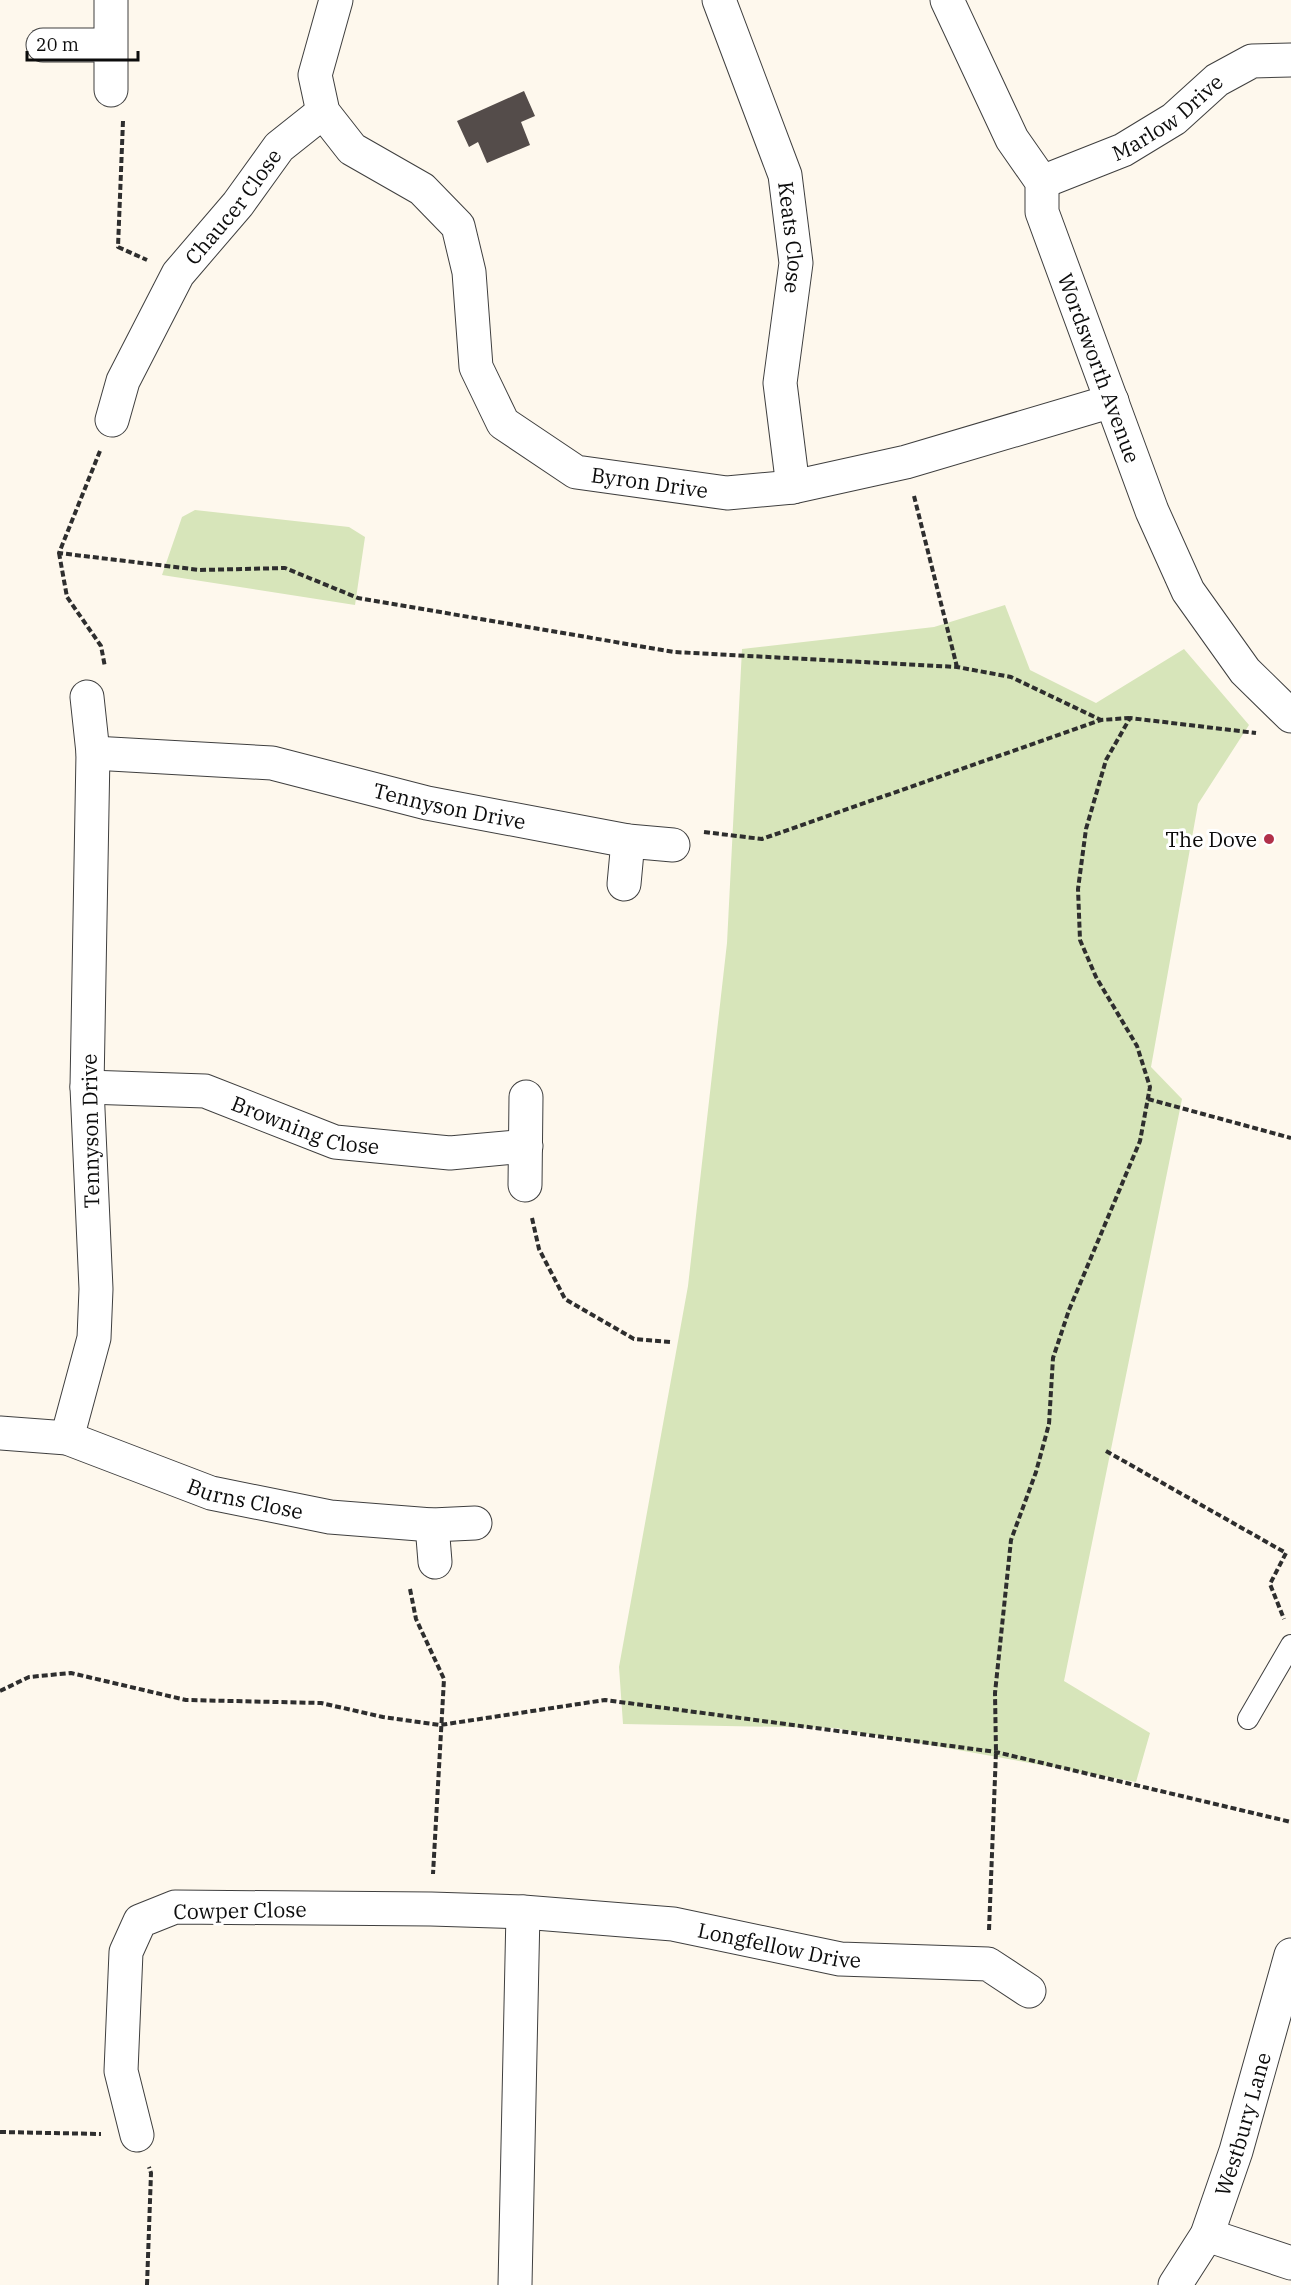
<svg xmlns="http://www.w3.org/2000/svg" width="1291" height="2285" font-family="'IBM Plex Serif',serif">
<style>
.green{fill:#d7e5ba}
.building{fill:#544c4a}
.lines{fill:none;stroke-linecap:round;stroke-linejoin:round}
.lane-casing{stroke:#3f3f3f;stroke-width:22}
.street-casing{stroke:#3f3f3f;stroke-width:35}
.path{stroke:#2e2e2e;stroke-width:4;stroke-dasharray:6 3;stroke-linecap:butt}
.lane{stroke:#fff;stroke-width:20}
.street{stroke:#fff;stroke-width:33}
.poi-dot{fill:#b13049;stroke:#fff;stroke-width:2}
.labels{text-anchor:middle;dominant-baseline:central;stroke-width:6;stroke-linejoin:round;paint-order:stroke}
.street-label{font-size:21px;fill:#0c0c0c;stroke:#fff}
.poi-label{font-size:21px;fill:#0c0c0c;stroke:#fff;text-anchor:end}
</style>
<rect width="100%" height="100%" fill="#fef8ed"/>
<path class="green" d="M195,510L349,527L365,537L355,605L162,575L182,517Z
M1005,605L1030,670L1096,703L1184,649L1249,725L1198,804L1151,1067L1182,1099L1064,1681L1150,1733L1136,1782L836,1728L623,1724L619,1667L688,1286L727,943L742,649L934,627Z"/>
<path class="building" d="M524,91L535,116L521,122L530,145L487,163L478,142L469,147L457,121Z"/>
<g class="lines">
<defs>
<path id="lane" d="M1248,1719L1291,1645"/>
<g id="street">
<path d="M111,0V90"/>
<path id="s1" d="M336,0L315,75L323,112L352,149L422,189L458,226L469,272L476,367L503,423L576,472L727,493L793,487L906,462L1112,401"/>
<path id="s2" d="M719,0L785,175L796,263L780,383L793,487"/>
<path id="s3" d="M947,0L1012,139L1042,182V212L1152,511L1188,591L1245,671L1291,716"/>
<path d="M43,45H110"/>
<path id="s4" d="M1042,182L1123,150L1174,119L1217,80L1252,61L1291,60"/>
<path id="s5" d="M112,420L123,381L178,274L238,204L279,147L323,112"/>
<path id="s6" d="M93,753L272,763L427,803L628,841L673,845"/>
<path d="M624,884L628,841"/>
<path id="s7" d="M87,1087L205,1091L335,1142L450,1153L526,1146"/>
<path d="M525,1185L526,1097"/>
<path id="s8" d="M0,1433L67,1438L211,1493L330,1517L432,1525L475,1523"/>
<path d="M67,1438L94,1338L96,1289L87,1087L93,753L87,697"/>
<path d="M432,1525L435,1562"/>
<path id="s9" d="M137,2135L121,2071L126,1952L140,1921L175,1907L431,1909L523,1912L673,1924L840,1959L988,1964L1029,1991"/>
<path d="M1207,2235L1291,2263"/>
<path d="M515,2285L523,1912"/>
<path id="s10" d="M1175,2285L1207,2235L1236,2151L1291,1955"/>
</g>
</defs>
<use href="#lane" class="lane-casing"/>
<use href="#street" class="street-casing"/>
<path class="path" d="M123,121L118,247L147,260
M100,451L59,553L200,570L285,568L358,598L674,652L957,667L1011,677L1101,720
M914,496L957,667
M59,553L67,597L101,646L105,667
M704,832L762,839L1101,720L1129,718
M1148,1099L1291,1138
M532,1218L539,1249L565,1299L634,1339L671,1342
M1106,1451L1286,1553L1270,1584L1284,1619
M410,1589L416,1619L444,1679L433,1874
M0,1691L29,1677L71,1673L186,1700L321,1703L383,1717L440,1725L605,1700L996,1752L1291,1822
M989,1930L996,1752L995,1693L1011,1540L1036,1472L1049,1424L1053,1358L1069,1310L1140,1141L1150,1087L1137,1046L1096,977L1080,940L1078,889L1086,829L1106,760L1130,718L1256,733
M0,2132L101,2134
M147,2285L151,2173L149,2167"/>
<use href="#lane" class="lane"/>
<use href="#street" class="street"/>
</g>
<circle class="poi-dot" cx="1269" cy="839" r="6"/>
<g class="labels">
<g class="street-label">
<text stroke="none"><textPath href="#s4" startOffset="142">Marlow Drive</textPath></text>
<text stroke="none"><textPath href="#s5" startOffset="248">Chaucer Close</textPath></text>
<text stroke="none"><textPath href="#s2" startOffset="250">Keats Close</textPath></text>
<text stroke="none"><textPath href="#s3" startOffset="402">Wordsworth Avenue</textPath></text>
<text stroke="none"><textPath href="#s1" startOffset="662">Byron Drive</textPath></text>
<text stroke="none"><textPath href="#s6" startOffset="362">Tennyson Drive</textPath></text>
<text stroke="none"><textPath href="#s7" startOffset="225">Browning Close</textPath></text>
<text transform="translate(90 1131) rotate(-91)">Tennyson Drive</text>
<text stroke="none"><textPath href="#s8" startOffset="256">Burns Close</textPath></text>
<text transform="translate(240 1910) rotate(-1)">Cowper Close</text>
<text stroke="none"><textPath href="#s9" startOffset="864">Longfellow Drive</textPath></text>
<text stroke="none"><textPath href="#s10" startOffset="176">Westbury Lane</textPath></text>
</g>
<g class="poi-label">
<text x="1257" y="839">The Dove</text>
</g>
</g>
<path d="M27 51v9h111v-9" fill="none" stroke="#0c0c0c" stroke-width="3"/>
<text x="36" y="51" font-size="18" fill="#0c0c0c" stroke="#ffffff" stroke-width="4.5" paint-order="stroke">20 m</text>
</svg>
